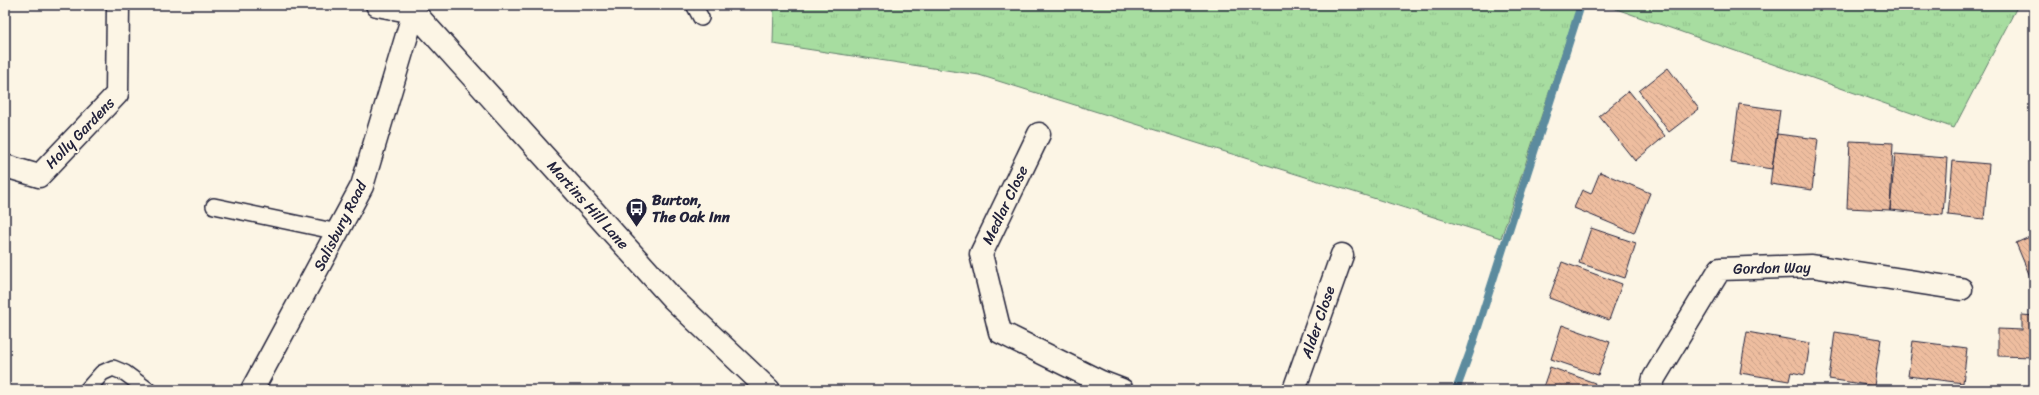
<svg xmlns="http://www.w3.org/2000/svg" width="2039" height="395" font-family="Sriracha,sans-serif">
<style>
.grass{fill:url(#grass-tufts);stroke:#64806e}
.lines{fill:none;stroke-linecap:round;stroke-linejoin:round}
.stream{stroke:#5c8b9e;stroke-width:8}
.building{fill:url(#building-back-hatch);stroke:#22223b}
.lane-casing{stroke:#22223b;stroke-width:18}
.street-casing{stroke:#22223b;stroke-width:25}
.lane{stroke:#fcf5e5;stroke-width:15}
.street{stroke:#fcf5e5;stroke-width:22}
.labels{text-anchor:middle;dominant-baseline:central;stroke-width:4;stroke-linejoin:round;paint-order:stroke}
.street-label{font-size:15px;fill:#22223b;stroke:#fcf5e5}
.poi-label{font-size:15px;font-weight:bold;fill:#22223b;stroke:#fcf5e5;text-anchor:start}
</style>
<defs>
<pattern id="grass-tufts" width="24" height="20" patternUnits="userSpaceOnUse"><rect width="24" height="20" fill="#a7dda0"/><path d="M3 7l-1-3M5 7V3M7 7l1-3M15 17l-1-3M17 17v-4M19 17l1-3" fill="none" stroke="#8fbd8b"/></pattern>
<pattern id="building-back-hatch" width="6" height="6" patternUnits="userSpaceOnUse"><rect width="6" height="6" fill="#eebd9f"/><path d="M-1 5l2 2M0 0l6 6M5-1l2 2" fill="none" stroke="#cca28a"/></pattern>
</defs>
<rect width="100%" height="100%" fill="#fcf5e5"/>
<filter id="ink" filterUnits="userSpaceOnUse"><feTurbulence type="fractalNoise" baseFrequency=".025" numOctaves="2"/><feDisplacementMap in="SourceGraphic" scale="8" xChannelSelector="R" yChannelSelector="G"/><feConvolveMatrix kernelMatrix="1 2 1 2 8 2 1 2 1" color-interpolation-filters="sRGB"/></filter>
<g filter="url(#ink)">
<path class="grass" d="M774,5H1578L1501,238L979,75L773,44Z
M1605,5H2018L1954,128Z"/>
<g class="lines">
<path class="stream" d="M1456,390L1470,352L1581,5"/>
</g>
<path class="building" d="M1668,68L1699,109L1669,132L1639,91Z
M1629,91L1665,136L1635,161L1599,116Z
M1739,104L1780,110L1772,169L1731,163Z
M1777,134L1818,139L1812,190L1770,184Z
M1850,141L1893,143L1890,210L1847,208Z
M1895,154L1947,158L1943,215L1890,210Z
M1953,161L1989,164L1984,219L1948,215Z
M1600,172L1650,193L1634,233L1574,208L1582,190L1591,194Z
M1591,228L1636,243L1625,278L1579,263Z
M2034,235V286L2016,243Z
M1562,262L1622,284L1609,320L1549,298Z
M2022,315L2034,316V357L1998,356V329L2022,330Z
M1562,325L1610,342L1598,375L1551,359Z
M1747,332L1810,343L1805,375L1791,372L1789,381L1740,373Z
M1835,332L1881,339L1874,386L1829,379Z
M1913,341L1967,348L1963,383L1908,376Z
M1550,367L1595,383L1592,390H1542Z"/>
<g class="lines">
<defs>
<path id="lane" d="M694,5L701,18
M214,206L338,232
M87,390L102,373L113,368L125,373L148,390"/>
<path id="street" d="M377,5L414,12
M414,12L672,298L769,390
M1039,134L981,254L1000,332L1101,382L1122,390
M5,166L39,176L117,94L118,5
M252,390L362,186L416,5
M1294,390L1342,255
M1651,390L1654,378L1720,269L1812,266L1961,289"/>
</defs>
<use href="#lane" class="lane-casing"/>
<use href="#street" class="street-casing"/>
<use href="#lane" class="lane"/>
<use href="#street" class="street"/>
</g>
</g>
<defs>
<symbol id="bus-pin" viewBox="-11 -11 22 30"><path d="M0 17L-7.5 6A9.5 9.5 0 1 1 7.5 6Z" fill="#22223b" stroke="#fcf5e5"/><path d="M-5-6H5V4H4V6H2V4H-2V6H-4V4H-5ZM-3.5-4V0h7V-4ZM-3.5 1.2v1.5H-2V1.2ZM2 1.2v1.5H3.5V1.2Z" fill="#fff"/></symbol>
</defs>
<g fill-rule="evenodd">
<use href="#bus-pin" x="624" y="196" width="25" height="34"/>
</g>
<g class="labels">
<g class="street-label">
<text transform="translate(80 133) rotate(-46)">Holly Gardens</text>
<text transform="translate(588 205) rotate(48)">Martins Hill Lane</text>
<text transform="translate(1005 205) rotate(-64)">Medlar Close</text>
<text transform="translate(340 226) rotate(-63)">Salisbury Road</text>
<text transform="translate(1772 268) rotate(-1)">Gordon Way</text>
<text transform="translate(1318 322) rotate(-71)">Alder Close</text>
</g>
<g class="poi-label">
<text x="652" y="200">Burton,<tspan x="652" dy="17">The Oak Inn</tspan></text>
</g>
</g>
<rect width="2039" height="395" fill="none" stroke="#fcf5e5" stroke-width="20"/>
<rect x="10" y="10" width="2019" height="375" fill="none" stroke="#22223b" stroke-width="1.5" filter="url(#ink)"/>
</svg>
